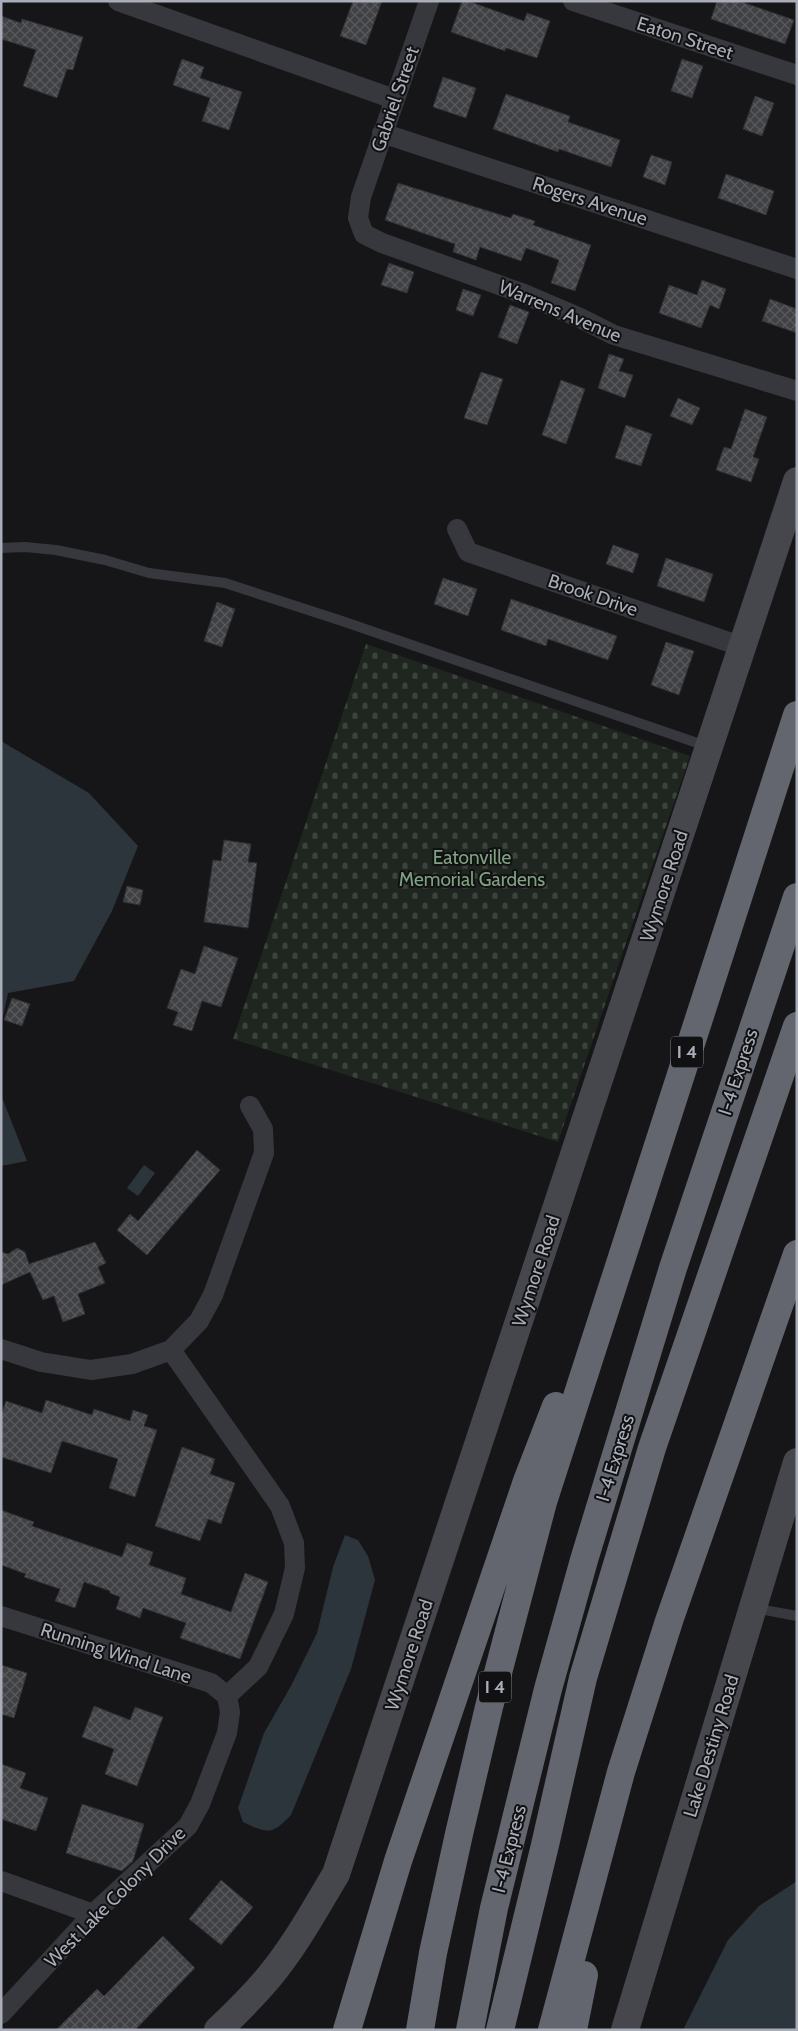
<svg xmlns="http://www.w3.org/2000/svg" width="798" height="2031" font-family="Cabin,sans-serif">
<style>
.cemetery{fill:url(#cemetery-stones)}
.water{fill:#2c353c}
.building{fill:url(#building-cross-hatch);stroke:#303034}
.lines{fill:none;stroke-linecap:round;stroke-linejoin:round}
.lane{stroke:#37383d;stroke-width:10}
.street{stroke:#37383d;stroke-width:20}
.secondary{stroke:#45474d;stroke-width:28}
.highway{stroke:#63666e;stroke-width:28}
.labels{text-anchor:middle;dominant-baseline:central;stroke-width:4;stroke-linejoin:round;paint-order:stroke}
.shield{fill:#111113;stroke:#7b7e86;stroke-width:1}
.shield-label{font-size:18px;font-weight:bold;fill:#a8adb8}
.street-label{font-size:19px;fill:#a8adb8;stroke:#111113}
.park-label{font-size:19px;fill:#7fa381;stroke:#111113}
</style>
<defs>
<pattern id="cemetery-stones" width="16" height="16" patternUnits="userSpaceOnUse" patternTransform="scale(1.25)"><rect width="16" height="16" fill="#1e261f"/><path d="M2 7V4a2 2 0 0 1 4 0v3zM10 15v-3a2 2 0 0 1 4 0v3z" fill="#3c433d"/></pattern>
<pattern id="building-cross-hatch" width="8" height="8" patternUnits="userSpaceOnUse" patternTransform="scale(1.25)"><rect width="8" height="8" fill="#404145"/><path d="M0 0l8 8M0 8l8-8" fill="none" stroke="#595a5e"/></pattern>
</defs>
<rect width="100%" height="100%" fill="#161618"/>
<path class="cemetery" d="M366,644L690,756L558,1142L233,1039Z"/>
<path class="water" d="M1,741L89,793L138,846L112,911L74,981L8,993L1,1026Z
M1,1095L27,1161L1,1166Z
M144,1165L155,1173L138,1196L127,1188Z
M345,1535L358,1540L368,1556L375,1580L351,1669L291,1815C272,1835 268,1834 243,1822L238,1808L264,1733L292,1684L317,1633L333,1567Z
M797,1881V2030H683L728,1940L759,1906Z"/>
<path class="building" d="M353,1H382L366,45L340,36Z
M462,1H468L524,21L527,13L550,21L537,58L506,48L505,51L451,32Z
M717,1H739L794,20L785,44L711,19Z
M1,16L21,23L22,19L83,37L73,70L67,69L57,98L23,86L36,50L1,39Z
M182,59L204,67L200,78L242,92L229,130L202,121L210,98L173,85Z
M682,59L703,66L692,98L671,91Z
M443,77L476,88L466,118L433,107Z
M506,94L570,116L568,122L620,140L611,167L559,149L558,152L493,129Z
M755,96L774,103L762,136L743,129Z
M651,155L672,162L665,185L643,177Z
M726,174L774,191L766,215L718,198Z
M398,183L511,218L513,214L535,221L533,225L591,245L575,291L551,283L559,260L526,248L521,261L480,247L476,260L453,252L455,244L385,220Z
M389,263L414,272L407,293L381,285Z
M702,280L726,289L719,309L710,305L701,328L659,313L669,285L697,295Z
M463,289L481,295L473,316L456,310Z
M770,299L797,309V333L762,321Z
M510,305L529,312L517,344L498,337Z
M609,354L624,359L619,371L633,375L625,398L598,388Z
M481,372L503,379L487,425L464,418Z
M561,380L585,389L566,444L542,435Z
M678,398L700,408L692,425L670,416Z
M745,409L767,417L753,457L759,459L751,482L716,470L724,447L731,449Z
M626,425L652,434L641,466L615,458Z
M613,545L639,554L633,573L606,564Z
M666,558L713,574L704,602L657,586Z
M443,578L477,589L468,616L434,604Z
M511,599L617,636L608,660L548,639L546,646L501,630Z
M217,602L235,609L222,647L204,641Z
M666,642L694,651L679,695L651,685Z
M224,840L251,844L248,862L257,863L248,928L204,922L213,860L221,861Z
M127,886L143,890L140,905L123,902Z
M204,946L238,958L221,1007L202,1001L192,1031L173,1025L178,1012L167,1008L181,969L195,974Z
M12,998L30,1004L22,1026L4,1020Z
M197,1150L220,1170L147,1255L117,1230L130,1214L138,1221Z
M95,1242L106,1263L98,1267L105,1283L78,1294L85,1314L63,1322L54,1296L43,1300L30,1272L1,1285V1252L8,1254L17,1248L25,1252L29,1264Z
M46,1400L92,1415L94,1409L130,1421L133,1410L148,1415L144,1426L157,1430L135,1497L109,1488L118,1459L62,1441L51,1473L1,1457V1415L6,1401L42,1413Z
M182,1447L215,1459L210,1474L235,1483L221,1524L208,1519L200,1541L155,1526Z
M1,1510L34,1522L32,1526L122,1557L127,1543L153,1552L149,1565L186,1578L181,1594L231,1612L245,1573L268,1582L240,1659L180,1638L186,1623L143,1608L140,1618L116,1609L120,1597L110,1593V1591L84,1582L75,1608L55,1601L60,1589L24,1577L26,1574L1,1565Z
M1,1665L27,1673L14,1718L1,1714Z
M94,1706L130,1720L135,1707L163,1717L137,1786L105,1774L114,1749L82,1737Z
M1,1764L26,1773L20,1788L48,1798L36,1831L1,1819Z
M82,1804L144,1824L133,1861L122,1871L66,1853Z
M221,1880L253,1907L221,1945L189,1919Z
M163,1936L195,1968L135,2030H56L97,1989L104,1996Z"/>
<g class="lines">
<path class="lane" d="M1,548L25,547L56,550L105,560L149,573L225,583L342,621L709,747
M754,1608L797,1616"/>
<path class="street" d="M118,1L394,99
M429,1L361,197L358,218L364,234L382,243L524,294L578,317L614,335L797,391
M573,1L797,75
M382,133L797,269
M457,529L468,552L743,647
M1,1349L41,1362L91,1370L132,1364L171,1350L199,1321L213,1295L264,1153L263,1129L250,1106
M171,1350L280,1506L294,1543L295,1568L284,1614L258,1667L227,1696
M1,1616L211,1683L227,1696
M1,1881L93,1914
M1,2014L93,1914L188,1826L200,1804L227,1733L230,1712L227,1696"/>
<path class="secondary" d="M218,2030C236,2013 253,1996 269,1977C295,1946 315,1909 336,1874L797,481
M625,2030L797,1462"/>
<path class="highway" d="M347,2030L398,1861L527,1481L556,1406
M420,2030L433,1953L459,1834L489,1707L543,1502L797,715
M470,2030L494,1908L548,1689L584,1560L673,1268L797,897
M500,2030L545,1845L583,1678L652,1448L797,1026
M552,2030L621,1772L669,1621L797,1254
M573,2030L584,1975"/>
</g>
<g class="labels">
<g class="shield">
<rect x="671" y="1036.5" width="32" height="31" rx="4"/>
<rect x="479" y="1671.5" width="32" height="31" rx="4"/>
</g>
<g class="shield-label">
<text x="687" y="1052">I 4</text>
<text x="495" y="1687">I 4</text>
</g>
<g class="street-label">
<text transform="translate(685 38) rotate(18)">Eaton Street</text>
<text transform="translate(395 99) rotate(-71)">Gabriel Street</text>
<text transform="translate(590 201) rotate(18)">Rogers Avenue</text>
<text transform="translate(560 311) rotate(23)">Warrens Avenue</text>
<text transform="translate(593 595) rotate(19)">Brook Drive</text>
<text transform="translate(664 886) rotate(-72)">Wymore Road</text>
<text transform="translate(738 1072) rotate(-72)">I-4 Express</text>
<text transform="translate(536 1271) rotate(-72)">Wymore Road</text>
<text transform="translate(615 1458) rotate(-73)">I-4 Express</text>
<text transform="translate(116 1653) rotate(18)">Running Wind Lane</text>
<text transform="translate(409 1655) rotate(-72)">Wymore Road</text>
<text transform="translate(711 1746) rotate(-73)">Lake Destiny Road</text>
<text transform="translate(509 1849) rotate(-76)">I-4 Express</text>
<text transform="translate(115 1897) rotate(-45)">West Lake Colony Drive</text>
</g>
<g class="park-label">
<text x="472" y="857">Eatonville<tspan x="472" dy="22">Memorial Gardens</tspan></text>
</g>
</g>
<rect width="798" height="2031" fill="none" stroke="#a8adb8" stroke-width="5"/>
</svg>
